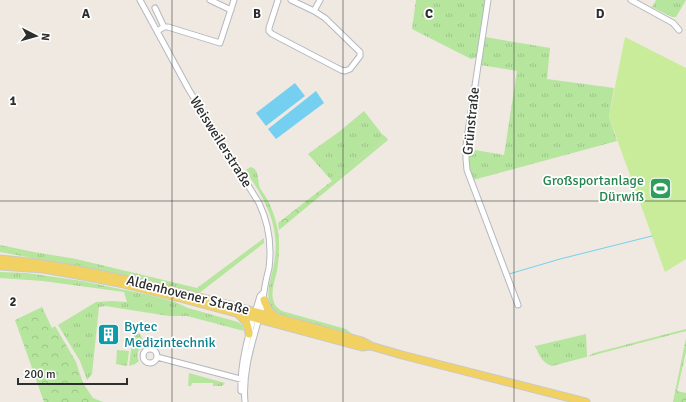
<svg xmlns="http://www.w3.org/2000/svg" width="686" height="402" font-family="Signika,sans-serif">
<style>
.grass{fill:url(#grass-tufts)}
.forest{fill:url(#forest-crowns)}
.pitch{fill:#c9ec9a}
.water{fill:#75cff0}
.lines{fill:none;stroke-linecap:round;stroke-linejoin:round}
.stream{stroke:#75cff0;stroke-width:1}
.minor-casing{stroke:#b4b7c1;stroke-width:7}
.major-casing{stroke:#c9c9c9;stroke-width:9}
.minor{stroke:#fff;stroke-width:5}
.major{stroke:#f2d163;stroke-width:7}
.grid{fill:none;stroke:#2e2e2e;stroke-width:1;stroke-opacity:0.55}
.labels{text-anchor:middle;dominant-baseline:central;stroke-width:3.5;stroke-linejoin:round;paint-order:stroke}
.street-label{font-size:14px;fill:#2e2e2e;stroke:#fff}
.leisure-label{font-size:14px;fill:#27864d;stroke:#fff;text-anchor:end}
.culture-label{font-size:14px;fill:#0d838f;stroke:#fff;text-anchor:start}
.grid-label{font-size:13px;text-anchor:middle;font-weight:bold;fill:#2e2e2e;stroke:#fff;stroke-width:3.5;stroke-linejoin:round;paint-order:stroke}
</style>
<defs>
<pattern id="grass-tufts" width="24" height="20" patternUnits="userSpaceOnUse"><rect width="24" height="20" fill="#b6e59e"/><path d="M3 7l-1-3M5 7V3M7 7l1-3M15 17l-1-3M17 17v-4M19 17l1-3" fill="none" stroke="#9dc588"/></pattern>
<pattern id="forest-crowns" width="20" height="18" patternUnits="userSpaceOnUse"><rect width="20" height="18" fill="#b6e59e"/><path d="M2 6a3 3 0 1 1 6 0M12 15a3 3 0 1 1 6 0" fill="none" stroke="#9dc588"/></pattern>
</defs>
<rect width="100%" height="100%" fill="#efe9e1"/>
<path class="grass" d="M416,0H485L477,56L475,58L471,59L412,29Z
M656,0H686L676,17H672L652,7Z
M485,37L550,48L547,79L614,88L609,117L617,141L473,180L469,170L468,151L475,150L504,155L517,71L480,65Z
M364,111L382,134L387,138L332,181L308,154L340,131Z
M251,167C260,170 257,181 260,188C262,192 265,195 267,199C272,208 276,220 278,231C280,244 279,258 277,271C275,280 271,290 273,299C274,305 277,308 282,311L346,329L352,334L349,335L273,312C272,308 270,304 269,300C266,288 274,270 275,257C279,222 264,199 246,171L247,169Z
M264,238V243L198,294C133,278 67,264 0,252V245L34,252L76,259L197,288Z
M0,272L27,273L82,281L149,295L175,302L188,308L238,322L242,325L244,331L187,316H169L105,306L99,307L92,374L87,380L80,361L58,325L96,302L112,301L127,302L124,292L43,281L0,278Z
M134,326L135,329L133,331L136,335L139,333L145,342L144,343V344C139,349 135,354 139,361L135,364L129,366Z
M686,329V331L552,366C541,362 540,356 535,346L586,334L587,357L594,353Z
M117,350L129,351L127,366L116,364Z
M189,373L225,383L222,386H213V383H192L191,386H188Z"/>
<path class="forest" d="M387,138L388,140L279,230L278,223Z
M42,307L52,328L55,326L76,362L83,383L93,398L103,402H44L15,320Z
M686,338V352L677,391L686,393V402H673Z"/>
<path class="pitch" d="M625,37L686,68V259L665,272L609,117Z"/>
<path class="water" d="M295,83L305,96L266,126L256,113Z
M316,91L324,103L276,139L268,129Z"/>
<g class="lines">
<path class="stream" d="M509,274L560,259L652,236"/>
<defs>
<path id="minor" d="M140,0L189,90L259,203C269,224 272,244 269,268C267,276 265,284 264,292C263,297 264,301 262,307C254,338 242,369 245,402
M210,0L231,10
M278,0L269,28V31L272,34L341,70L345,71L350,69L360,56V52L325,18L314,11
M291,0L314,11L320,0
M488,0L466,145V159L467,170L518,305
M631,0L673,23L679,30
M155,8L164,27
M157,31L164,27H168L220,43L234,0
M143 356a7 7 0 1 1 14 0a7 7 0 1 1-14 0Z
M157,357L244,380
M241,391C240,358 251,327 260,296L264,292"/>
<path id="major" d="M0,259C52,263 103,274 153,286C223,302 293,322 362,341L371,346L402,355L586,402
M0,266L43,269L83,276L119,283L180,298L362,347L371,346
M264,300L268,309L275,317
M238,314C246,321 248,324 249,334"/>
</defs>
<use href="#minor" class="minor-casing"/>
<use href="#major" class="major-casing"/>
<use href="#minor" class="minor"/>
<use href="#major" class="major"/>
</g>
<path class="grid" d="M172,0V402M343,0V402M514,0V402M0,201H686"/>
<defs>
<symbol id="stadium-square" viewBox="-11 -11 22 22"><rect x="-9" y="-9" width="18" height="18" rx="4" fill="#2e9e5b" stroke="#fff"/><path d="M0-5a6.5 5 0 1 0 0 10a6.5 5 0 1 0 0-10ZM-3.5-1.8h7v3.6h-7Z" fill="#fff"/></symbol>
<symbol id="building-square" viewBox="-11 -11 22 22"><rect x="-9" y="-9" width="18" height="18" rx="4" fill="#0f9aa8" stroke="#fff"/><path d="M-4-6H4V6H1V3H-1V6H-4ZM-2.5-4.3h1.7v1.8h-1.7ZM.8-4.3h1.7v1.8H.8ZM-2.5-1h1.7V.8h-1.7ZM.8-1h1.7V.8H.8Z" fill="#fff"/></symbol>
</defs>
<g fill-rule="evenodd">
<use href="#stadium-square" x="648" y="176" width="25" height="25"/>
<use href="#building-square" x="96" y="322" width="25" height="25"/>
</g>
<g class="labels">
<g class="street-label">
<text transform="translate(471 121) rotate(-84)">Grünstraße</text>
<text transform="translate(221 142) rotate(58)">Weisweilerstraße</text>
<text transform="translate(188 295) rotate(14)">Aldenhovener Straße</text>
</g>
<g class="leisure-label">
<text x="644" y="180">Großsportanlage<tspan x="644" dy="16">Dürwiß</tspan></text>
</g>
<g class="culture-label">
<text x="124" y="326">Bytec<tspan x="124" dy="16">Medizintechnik</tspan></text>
</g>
</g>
<g class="grid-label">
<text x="86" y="18">A</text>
<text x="257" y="18">B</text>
<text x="429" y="18">C</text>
<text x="600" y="18">D</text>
<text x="13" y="105">1</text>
<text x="13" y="306">2</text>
</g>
<g transform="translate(36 36) rotate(96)" stroke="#ffffff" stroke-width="3" paint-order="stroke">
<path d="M0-3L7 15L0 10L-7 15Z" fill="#2e2e2e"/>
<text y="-6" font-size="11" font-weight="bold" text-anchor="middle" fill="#2e2e2e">N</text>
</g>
<path d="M18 378v6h109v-6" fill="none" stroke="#2e2e2e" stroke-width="2"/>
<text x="24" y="378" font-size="12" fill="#2e2e2e" stroke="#ffffff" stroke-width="3" paint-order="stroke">200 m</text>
</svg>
